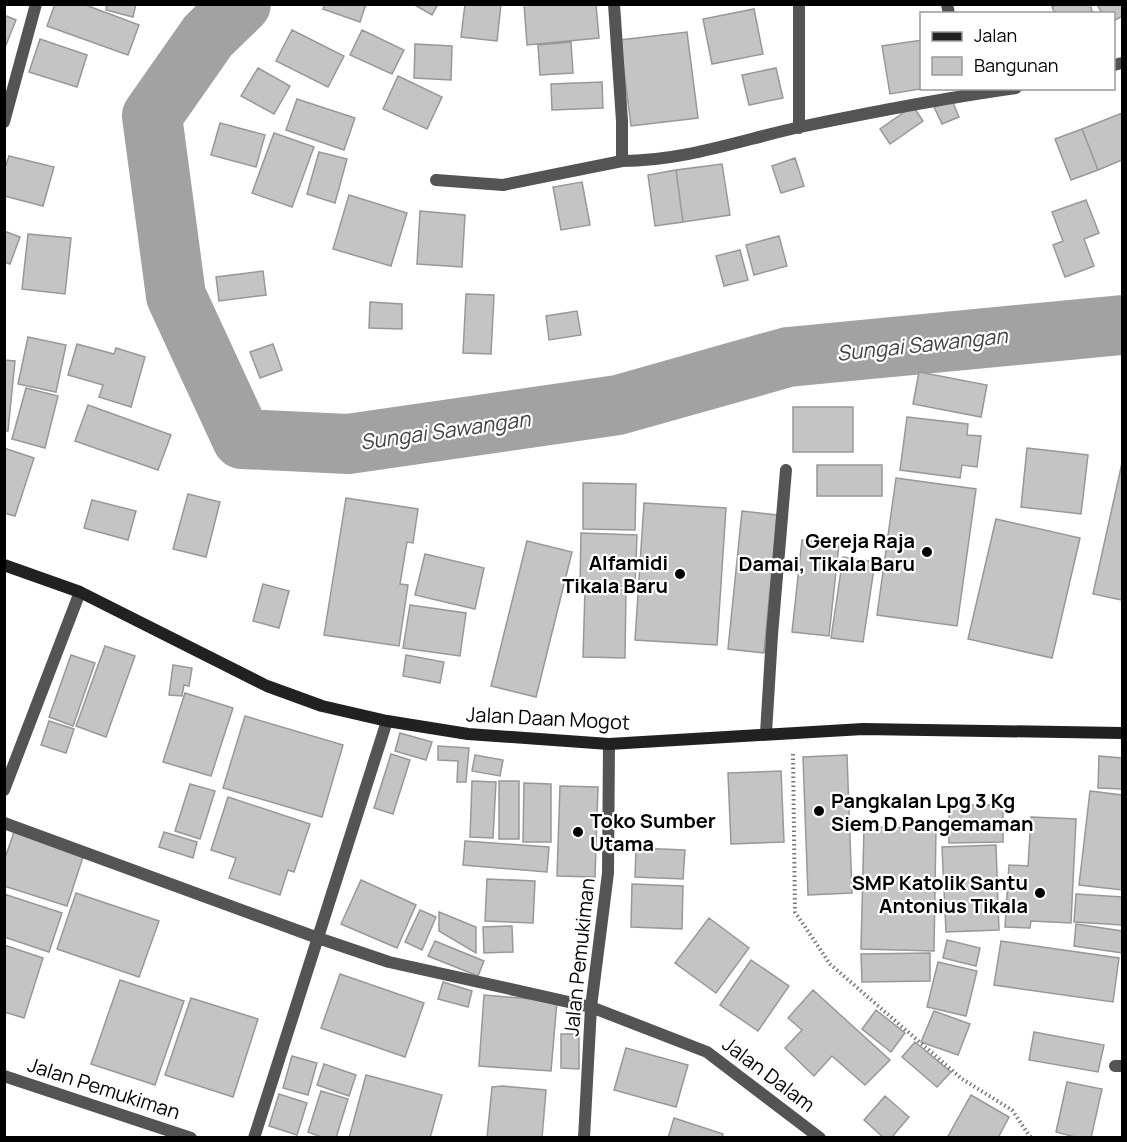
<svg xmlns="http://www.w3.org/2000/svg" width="1127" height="1142" font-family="Manrope,sans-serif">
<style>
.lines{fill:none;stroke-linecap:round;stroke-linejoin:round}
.river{stroke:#a2a2a2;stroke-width:60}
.building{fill:#c4c4c4;stroke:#989898;stroke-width:1.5}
.path{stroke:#767676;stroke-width:4;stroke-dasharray:1.5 3;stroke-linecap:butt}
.minor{stroke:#545454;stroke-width:12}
.secondary{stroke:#212121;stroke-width:12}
.poi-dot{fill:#000;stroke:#fff;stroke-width:2}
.labels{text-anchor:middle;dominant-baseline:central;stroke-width:4.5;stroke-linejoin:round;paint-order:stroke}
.poi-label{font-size:20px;font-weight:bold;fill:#000;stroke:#fff;text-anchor:end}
.street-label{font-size:20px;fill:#000;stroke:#fff}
.water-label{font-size:21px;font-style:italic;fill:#434343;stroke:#fff}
</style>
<rect width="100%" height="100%" fill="#fff"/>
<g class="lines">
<path class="river" d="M241,4L208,36L152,116L176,296L242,439L348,444L618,405L788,357L1122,325"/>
</g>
<path class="building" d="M55,4H83L139,25L128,55L47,26Z
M107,4H136L133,17L106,10Z
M325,4H366L360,22L323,9Z
M413,4H438L432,15Z
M465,4H501L497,41L461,37Z
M524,4H596L599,38L527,45Z
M1058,4H1090L1093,14H1055L1052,7Z
M1097,4H1122V16L1114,21V14H1102Z
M754,9L763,54L712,64L703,19Z
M4,15L16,20L4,50Z
M292,30L344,56L328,87L276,61Z
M362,30L404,50L392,74L350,55Z
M687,32L698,118L631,126L620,40Z
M40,39L87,55L77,87L29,72Z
M922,40V88H926L890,94L882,46Z
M571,42L573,73L540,75L538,45Z
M415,44L452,46L451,80L414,78Z
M258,68L290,86L274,114L241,96Z
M776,68L783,98L749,105L742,75Z
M398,76L442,97L427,129L383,109Z
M602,82L603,108L552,110L551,84Z
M297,99L355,118L344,150L286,130Z
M952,100L959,117L942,124L934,107Z
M913,106L923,121L890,144L880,129Z
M1122,113V160L1098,170L1082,129Z
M220,123L265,135L256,167L211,155Z
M1082,129L1098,170L1071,180L1055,139Z
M274,133L314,147L292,207L252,193Z
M319,152L347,159L335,203L307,194Z
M9,156L54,167L43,206L4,196V171Z
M795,158L804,186L781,193L772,166Z
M722,164L730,215L683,222L676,170Z
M676,170L683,222L655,226L648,175Z
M582,182L590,225L561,230L553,187Z
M349,195L407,213L391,266L333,249Z
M1086,200L1099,233L1084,239L1094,266L1065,277L1053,245L1063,241L1052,212Z
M420,211L465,215L462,267L417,264Z
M4,231L20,237L10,264L4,262Z
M28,234L71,238L65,294L22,289Z
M779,236L787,266L754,275L746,245Z
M740,250L748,280L724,286L716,256Z
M263,271L266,295L219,301L216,277Z
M466,294L494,295L491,354L463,353Z
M370,302L402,304V329L369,328Z
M577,311L581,335L549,340L546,316Z
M28,337L66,345L56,392L18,384Z
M77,344L114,354L116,348L145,357L131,407L99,397L103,385L68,375Z
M273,344L282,370L260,378L250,352Z
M4,360L15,361L8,431H4Z
M919,372L987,385L981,417L913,404Z
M26,388L58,396L45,448L12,439Z
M88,405L171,435L158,470L75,441Z
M793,407H853V452H793Z
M907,417L968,424L967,435L981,436L977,467L962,465L960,478L900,470Z
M4,448L34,458L15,516L4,513Z
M1027,448L1088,455L1081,514L1021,507Z
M1122,463V600L1093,594Z
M817,465H882V496H817Z
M896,478L976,489L957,626L877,615Z
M583,483L636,484L635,530L583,529Z
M188,494L220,502L206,557L173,549Z
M346,498L418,509L413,543L407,542L400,584L408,585L399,646L324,635Z
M92,500L136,511L128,540L84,528Z
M644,503L726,508L717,645L635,640Z
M742,511L777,515L764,653L728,649Z
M996,519L1080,538L1052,658L968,639Z
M581,533L637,535L635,587L580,585Z
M802,540L839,544L829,636L792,632Z
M527,541L572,552L536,697L491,686Z
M425,554L484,568L475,609L415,595Z
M843,557L875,562L863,642L831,638Z
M263,584L289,591L279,628L253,621Z
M585,589L626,590L625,658L583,657Z
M410,605L466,613L460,656L403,648Z
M105,646L135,656L106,737L76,726Z
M71,655L95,663L73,726L49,717Z
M406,655L444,662L440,683L403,676Z
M173,665L192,668L189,686L184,685L182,696L169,695Z
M185,693L233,708L211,776L163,762Z
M245,716L343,745L322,817L223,788Z
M49,721L74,729L66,753L41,745Z
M400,733L432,742L426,760L395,751Z
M438,746L469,748L466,782H457L458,761L438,760Z
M391,754L410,760L393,814L374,808Z
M475,755L503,760L500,776L472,771Z
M847,755L852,893L808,895L803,757Z
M1099,756L1122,758V789L1098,788Z
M781,771L784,842L731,844L728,773Z
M472,781L496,782L493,838L470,837Z
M499,781H519V839H499Z
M524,783L551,784V842H523Z
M190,784L215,791L200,839L175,831Z
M560,786L598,787L595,877L557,876Z
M1090,791L1122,795V890L1079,885Z
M228,797L310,824L294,872L288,870L280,895L229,878L236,858L211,850Z
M949,805H1003V842L949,843Z
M1031,817L1076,819L1071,923L1031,921L1030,928L1005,927L1009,865L1028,866Z
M864,827L936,828L934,951L861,949Z
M14,832L84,854L67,906L4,886V861Z
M164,832L197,842L193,858L159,847Z
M465,841L549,847L547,872L463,865Z
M996,845L999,930L946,932L942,847Z
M636,848L685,850L683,879L635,877Z
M487,879L535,881L533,923L485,921Z
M361,880L416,905L397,948L341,924Z
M632,884L683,886L682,929L631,927Z
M76,893L159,921L139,977L57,949Z
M4,894L62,913L49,952L4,937Z
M1076,894L1122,897V925L1074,922Z
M420,910L436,917L422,950L405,942Z
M439,912L476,927V953L439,931Z
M709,918L749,948L716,993L675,963Z
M1076,924L1122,931V953L1074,946Z
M512,926L513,952L484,953L483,927Z
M947,940L980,948L976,966L943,958Z
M435,941L484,961L478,976L428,956Z
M1001,941L1119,958L1113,1002L994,985Z
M4,945L43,958L24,1018L4,1012Z
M930,953V981L862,982L861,954Z
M751,960L789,986L758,1031L720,1005Z
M938,962L977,971L966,1016L927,1007Z
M340,974L424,1003L405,1057L321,1028Z
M120,980L184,1001L155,1085L91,1064Z
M443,982L472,991L468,1007L438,999Z
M813,990L890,1060L865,1085L832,1056L814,1076L785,1048L802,1030L788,1018Z
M484,995L557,1001L551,1071L479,1066Z
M191,998L258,1019L233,1097L165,1075Z
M876,1010L905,1033L891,1052L862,1029Z
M934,1011L970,1024L958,1055L921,1042Z
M1034,1032L1104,1045L1098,1072L1029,1060Z
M561,1034H579V1069L561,1068Z
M915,1042L951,1072L937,1087L902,1057Z
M626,1048L688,1065L676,1107L614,1090Z
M292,1056L317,1063L308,1095L283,1088Z
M324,1064L356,1075L349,1096L317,1085Z
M366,1075L442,1095L430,1138H349Z
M1067,1082L1102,1089L1091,1138H1079L1056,1132Z
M503,1086L546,1090L542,1138H487L492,1087Z
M321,1091L348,1099L336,1138H324L308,1132Z
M279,1094L307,1103L297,1135L269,1126Z
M971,1095L1009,1117L998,1138H947Z
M885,1096L909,1117L891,1138H884L864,1120Z
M674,1118L723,1134L722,1138H668Z"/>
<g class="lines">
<path class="path" d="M793,754L795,912L830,964L962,1079L1012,1110L1031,1138"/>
<path class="minor" d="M614,4L622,121V161C684,161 741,140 800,127C872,112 944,98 1016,88
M799,4V128
M947,4L949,14
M1114,65L1122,63
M4,122L36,4
M436,180L503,185L622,161
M766,733L772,635L786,470
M4,790L80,592
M4,823L318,938L389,962L591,1007L707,1052L820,1138
M1115,1066H1122
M4,1076L191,1138
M254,1138L387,721
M584,1138L591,1007L608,873L609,744"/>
<path class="secondary" d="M4,565L80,592L267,686L322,706L387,721L468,734L609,744L863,729L1122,733"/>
</g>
<g class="poi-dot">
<circle cx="927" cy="552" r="6"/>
<circle cx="680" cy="574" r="6"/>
<circle cx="819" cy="811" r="6"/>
<circle cx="578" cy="832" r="6"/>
<circle cx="1040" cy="893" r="6"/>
</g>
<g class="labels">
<g class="poi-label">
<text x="915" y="540">Gereja Raja<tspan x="915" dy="23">Damai, Tikala Baru</tspan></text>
<text x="668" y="562">Alfamidi<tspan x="668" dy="23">Tikala Baru</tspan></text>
<text x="831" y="800" text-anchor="start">Pangkalan Lpg 3 Kg<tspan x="831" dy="23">Siem D Pangemaman</tspan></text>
<text x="590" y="820" text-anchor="start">Toko Sumber<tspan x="590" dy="23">Utama</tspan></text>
<text x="1028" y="882">SMP Katolik Santu<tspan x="1028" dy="23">Antonius Tikala</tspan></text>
</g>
<g class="street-label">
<text transform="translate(548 718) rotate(3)">Jalan Daan Mogot</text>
<text transform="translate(579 957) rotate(-84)">Jalan Pemukiman</text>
<text transform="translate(769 1074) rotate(37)">Jalan Dalam</text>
<text transform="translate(104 1088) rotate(18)">Jalan Pemukiman</text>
</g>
<g class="water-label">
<text transform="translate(922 344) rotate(-6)">Sungai Sawangan</text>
<text transform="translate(445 430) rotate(-8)">Sungai Sawangan</text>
</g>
</g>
<rect width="1127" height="1142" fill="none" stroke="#000000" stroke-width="12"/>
<rect x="920" y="12" width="195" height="78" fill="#ffffff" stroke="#999999" stroke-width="1.5"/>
<rect x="932" y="32" width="30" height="9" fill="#212121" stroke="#999999" stroke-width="1.5"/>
<text x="974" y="42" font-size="18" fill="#000000">Jalan</text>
<rect x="932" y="57" width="30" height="18" fill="#c4c4c4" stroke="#999999" stroke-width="1.5"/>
<text x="974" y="72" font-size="18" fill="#000000">Bangunan</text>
</svg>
